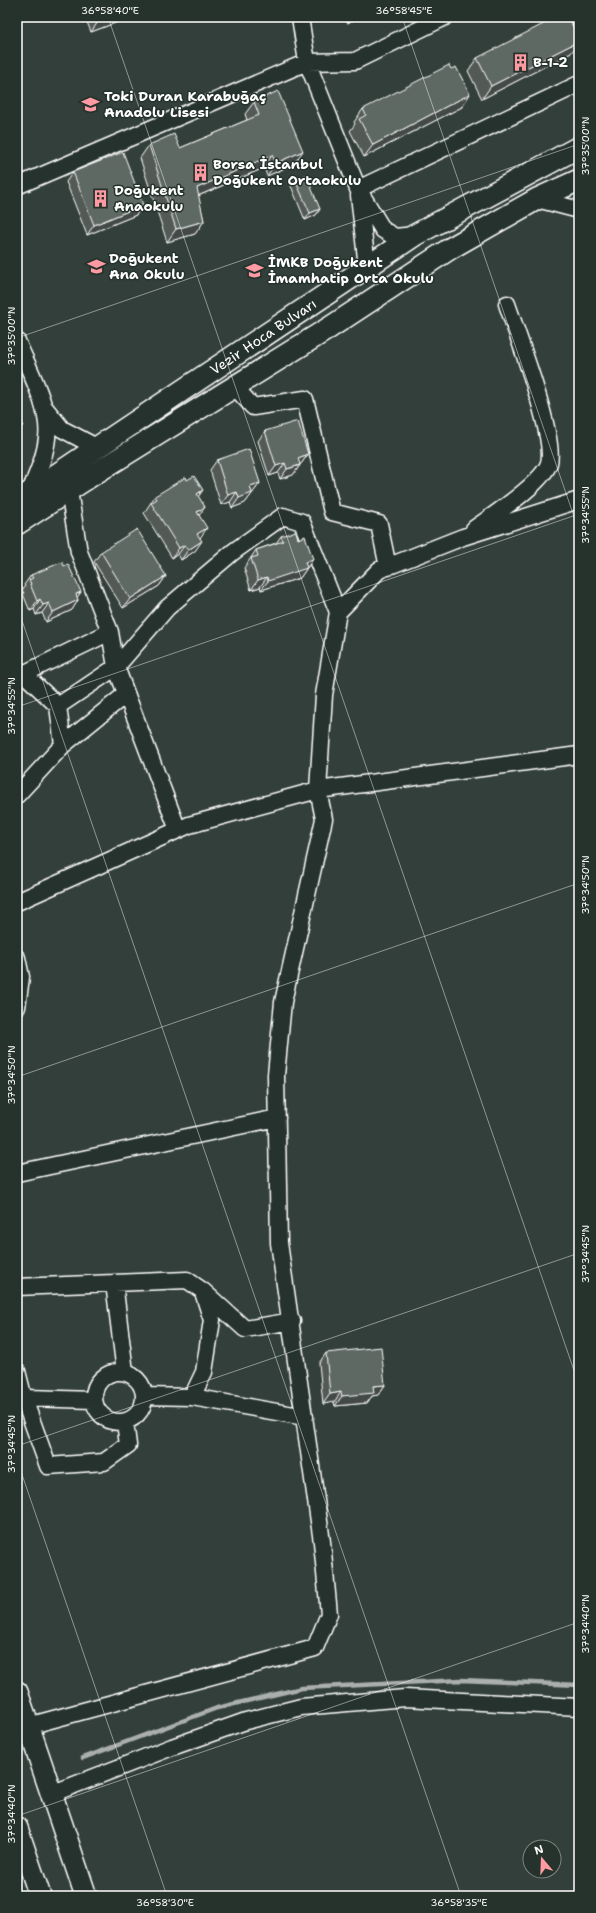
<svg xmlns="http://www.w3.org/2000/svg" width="596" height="1913" font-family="'Shantell Sans',sans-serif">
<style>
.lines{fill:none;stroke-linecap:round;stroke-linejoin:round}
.stream{stroke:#abb0ae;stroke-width:4.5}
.minor-casing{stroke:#fff;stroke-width:19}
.major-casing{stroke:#fff;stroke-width:24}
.minor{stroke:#26332d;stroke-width:16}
.major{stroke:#26332d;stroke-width:21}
.wall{fill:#525a56;stroke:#fff}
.shaded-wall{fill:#424a46;stroke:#fff}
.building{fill:#5f6964;stroke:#fff}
.ticks{fill:none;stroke:#fff;stroke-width:1;stroke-opacity:0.45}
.labels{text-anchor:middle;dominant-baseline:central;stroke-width:3;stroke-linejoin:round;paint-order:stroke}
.poi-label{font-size:14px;font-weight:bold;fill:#fff;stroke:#26332d;text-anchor:start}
.street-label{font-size:14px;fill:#fff;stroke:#26332d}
.neatline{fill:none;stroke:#fff;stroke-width:1.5}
.ticks-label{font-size:10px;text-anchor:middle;fill:#fff}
</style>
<rect width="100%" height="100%" fill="#333f3a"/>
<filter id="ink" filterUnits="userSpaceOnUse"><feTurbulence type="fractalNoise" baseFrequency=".025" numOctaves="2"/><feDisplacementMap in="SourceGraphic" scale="8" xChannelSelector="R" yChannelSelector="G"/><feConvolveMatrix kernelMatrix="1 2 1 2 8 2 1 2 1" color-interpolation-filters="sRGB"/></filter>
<g filter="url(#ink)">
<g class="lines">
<path class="stream" d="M83,1758L217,1708L302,1688L461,1680L579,1685"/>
<defs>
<path id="minor" d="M300,17L307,62L358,189L383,230L395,237L415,235
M17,186L307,62L355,61L445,17
M358,189L579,84
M359,195L367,267
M537,199L579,210
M17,341C28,368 51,409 47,438C45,458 36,476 29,494
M235,387L253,407L305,399L332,512L379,524L388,567
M45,408L62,429L98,448
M69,491L79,552L110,632L116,667L178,830
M474,529C492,516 543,483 549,463C556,436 517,334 507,304
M24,674L58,706
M17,677L110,632
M63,745L126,694
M17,795L63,745L58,706L116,667L167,608L233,552L283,516L302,522L338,612
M17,902L189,825L318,790L579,755
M17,958L21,977L17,1007
M17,1173L277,1118
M114,1283L125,1372
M17,1287L187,1280L203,1291L245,1329L292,1321
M17,1371L24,1399L48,1466L104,1462L128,1445L125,1422
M94 1397a25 25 0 1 1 50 0a25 25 0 1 1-50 0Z
M144,1396L192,1397L305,1417
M192,1397L204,1372L212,1320L203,1292
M17,1400L27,1398L93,1400
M28,1726L315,1648L329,1614L322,1542L279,1243L276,1075L283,1002L324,819L318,790L324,695L338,612L379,570L463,537L579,500
M51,1794L172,1747L246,1721L301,1707L405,1698L579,1707"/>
<g id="major">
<path id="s1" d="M17,501L415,235L579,147"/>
<path d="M17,524L94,474L329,328L451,248L537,199L579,180"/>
<path d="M17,1692L86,1896"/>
<path d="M17,1828L40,1896"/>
</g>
</defs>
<use href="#minor" class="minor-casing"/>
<use href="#major" class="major-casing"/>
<use href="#minor" class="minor"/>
<use href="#major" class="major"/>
</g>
<path class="wall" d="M85,17H131L91,32Z
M265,17H272L267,20Z
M344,17H362L347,23Z
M572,17H579V37L570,19Z
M571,53L482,99L468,71L477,58Z
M254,102L294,164L267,176L264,168L198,196L204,221L195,234L167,242L140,158L149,145L180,148L247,120L245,114Z
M462,107L364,157L350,131L355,124L354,122L363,109Z
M73,172L143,205L136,215L87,235L66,182Z
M295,180L320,209L316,215L305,220L291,186Z
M265,431L308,454L301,464L300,465L293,475L280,479L278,473L269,476L258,441Z
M217,460L260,483L245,503L232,508L230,502L221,505L210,470Z
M155,496L198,497L205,507L199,515L200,538L195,551L181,560L178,554L172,558L144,513Z
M281,536L298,539L313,559L300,578L261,590L260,587L251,590L244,568L256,550L276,543Z
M101,552L166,576L159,586L123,608L94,562Z
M64,566L81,592L77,597L78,600L72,610L46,622L42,613L36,615L34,609L30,611L23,594L24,593L22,590L25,586L24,585L31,575Z
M326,1353L385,1385L378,1395L372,1396L367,1403L335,1406L334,1402L323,1404L319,1363Z"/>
<path class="shaded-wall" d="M106,17H131L91,32L100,19Z
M351,17H362L347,23Z
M579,41V42L571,53L482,99L491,86Z
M470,94L462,107L364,157L373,145Z
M303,151L294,164L267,176L276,163Z
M272,155L264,168L188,200L197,188Z
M143,205L136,215L87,235L94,225Z
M320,209L316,215L305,220L310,213Z
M204,221L195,234L167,242L176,229Z
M23,425L17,434V428Z
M308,454L301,464L291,468L298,458Z
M285,463L278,473L269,476L276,466Z
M300,465L293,475L280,479L287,469Z
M260,483L245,503L232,508L239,498L250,486Z
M203,490L196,500L197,494Z
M237,492L230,502L221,505L228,495Z
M205,507L198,517L197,512Z
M207,528L200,538L190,544L197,534Z
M202,541L195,551L181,560L188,550Z
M185,545L178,554L172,558L179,548Z
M313,559L300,578L261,590L268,581L305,562Z
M166,576L159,586L123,608L130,599Z
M267,577L260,587L251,590L258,580Z
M81,592L74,602L76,594Z
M40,599L34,609L30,611L37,601Z
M78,600L72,610L46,622L53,612Z
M49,603L42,613L36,615L43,605Z
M385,1385L378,1395L372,1396L367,1403L335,1406L342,1396L373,1386Z
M341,1392L334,1402L323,1404L330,1394Z"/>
<path class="building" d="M99,17H106L100,19Z
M557,17H568L579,38V41L491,86L477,58Z
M449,65L451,69L456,67L470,94L373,145L359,119L366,115L363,109Z
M278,91L303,151L276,163L272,155L197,188L204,221L176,229L149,145L174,134L180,148L259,115L254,102Z
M123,152L143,205L94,225L73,172Z
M306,175L320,209L310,213L295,180Z
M17,409L23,425L17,428Z
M298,421L308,454L298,458L300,465L287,469L285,463L276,466L265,431Z
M249,449L260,483L250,486L252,493L239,498L237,492L228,495L217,460Z
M194,476L203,490L197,494L205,507L197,512L207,528L197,534L202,541L188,550L185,545L179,548L151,503L157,499L155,496L186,477L187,480Z
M137,529L166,576L130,599L101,552Z
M296,531L298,539L305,536L313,559L305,562L307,568L268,581L267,577L258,580L251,558L258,556L256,550L283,541L281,536Z
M62,562L64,566L68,564L81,592L76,594L78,600L53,612L49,603L43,605L40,599L37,601L30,584H31L29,580L33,578L31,575Z
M381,1347L385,1385L373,1386L374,1393L342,1396L341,1392L330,1394L326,1353Z"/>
</g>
<path class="ticks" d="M108,17L579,1385M402,17L579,531M17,338L579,144M17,606L461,1896M17,707L579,514M17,1077L579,883M17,1446L579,1253M17,1460L167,1896M17,1816L579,1622"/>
<defs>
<symbol id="building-bare" viewBox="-9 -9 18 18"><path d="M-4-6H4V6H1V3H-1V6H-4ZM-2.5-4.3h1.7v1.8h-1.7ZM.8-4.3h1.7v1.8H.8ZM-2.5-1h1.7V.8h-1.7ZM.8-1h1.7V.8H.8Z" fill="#ff9aa2" stroke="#26332d" stroke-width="2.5" paint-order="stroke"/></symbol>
<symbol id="school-bare" viewBox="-9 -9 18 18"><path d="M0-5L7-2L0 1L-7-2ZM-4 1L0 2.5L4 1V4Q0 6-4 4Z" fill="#ff9aa2" stroke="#26332d" stroke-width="2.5" paint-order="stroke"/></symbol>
</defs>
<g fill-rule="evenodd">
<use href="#building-bare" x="508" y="50" width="25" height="25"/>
<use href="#school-bare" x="78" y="92" width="25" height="25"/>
<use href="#building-bare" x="188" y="160" width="25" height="25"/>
<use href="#building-bare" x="88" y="186" width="25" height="25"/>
<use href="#school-bare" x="84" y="254" width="25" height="25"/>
<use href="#school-bare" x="242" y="258" width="25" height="25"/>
</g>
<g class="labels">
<g class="poi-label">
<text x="533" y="62">B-1-2</text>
<text x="104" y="96">Toki Duran Karabuğaç<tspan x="104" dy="16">Anadolu Lisesi</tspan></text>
<text x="213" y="164">Borsa İstanbul<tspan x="213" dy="16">Doğukent Ortaokulu</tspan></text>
<text x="114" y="190">Doğukent<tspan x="114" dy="16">Anaokulu</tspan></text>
<text x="109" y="258">Doğukent<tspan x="109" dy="16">Ana Okulu</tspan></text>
<text x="268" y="262">İMKB Doğukent<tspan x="268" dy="16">İmamhatip Orta Okulu</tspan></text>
</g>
<g class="street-label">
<text stroke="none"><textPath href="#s1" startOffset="296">Vezir Hoca Bulvarı</textPath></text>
</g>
</g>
<rect width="596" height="1913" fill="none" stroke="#26332d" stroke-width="44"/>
<g transform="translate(542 1859) rotate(341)"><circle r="19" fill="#26332d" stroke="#7d8581"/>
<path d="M0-3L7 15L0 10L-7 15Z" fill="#ff9aa2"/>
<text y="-6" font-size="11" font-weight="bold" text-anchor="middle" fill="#ffffff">N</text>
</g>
<rect x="22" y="22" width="552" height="1869" class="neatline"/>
<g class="ticks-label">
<text x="110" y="14">36°58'40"E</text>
<text x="404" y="14">36°58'45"E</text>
<text transform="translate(585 146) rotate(-90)" y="4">37°35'00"N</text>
<text transform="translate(11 336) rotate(-90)" y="4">37°35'00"N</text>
<text transform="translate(585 515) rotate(-90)" y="4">37°34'55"N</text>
<text transform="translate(11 706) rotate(-90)" y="4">37°34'55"N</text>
<text transform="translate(585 885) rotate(-90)" y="4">37°34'50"N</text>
<text transform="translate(11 1075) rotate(-90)" y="4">37°34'50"N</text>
<text transform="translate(585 1254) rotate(-90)" y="4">37°34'45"N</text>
<text transform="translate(11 1444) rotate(-90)" y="4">37°34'45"N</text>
<text transform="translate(585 1624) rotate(-90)" y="4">37°34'40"N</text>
<text transform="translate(11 1814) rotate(-90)" y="4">37°34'40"N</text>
<text x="165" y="1906">36°58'30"E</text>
<text x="459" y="1906">36°58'35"E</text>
</g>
</svg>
